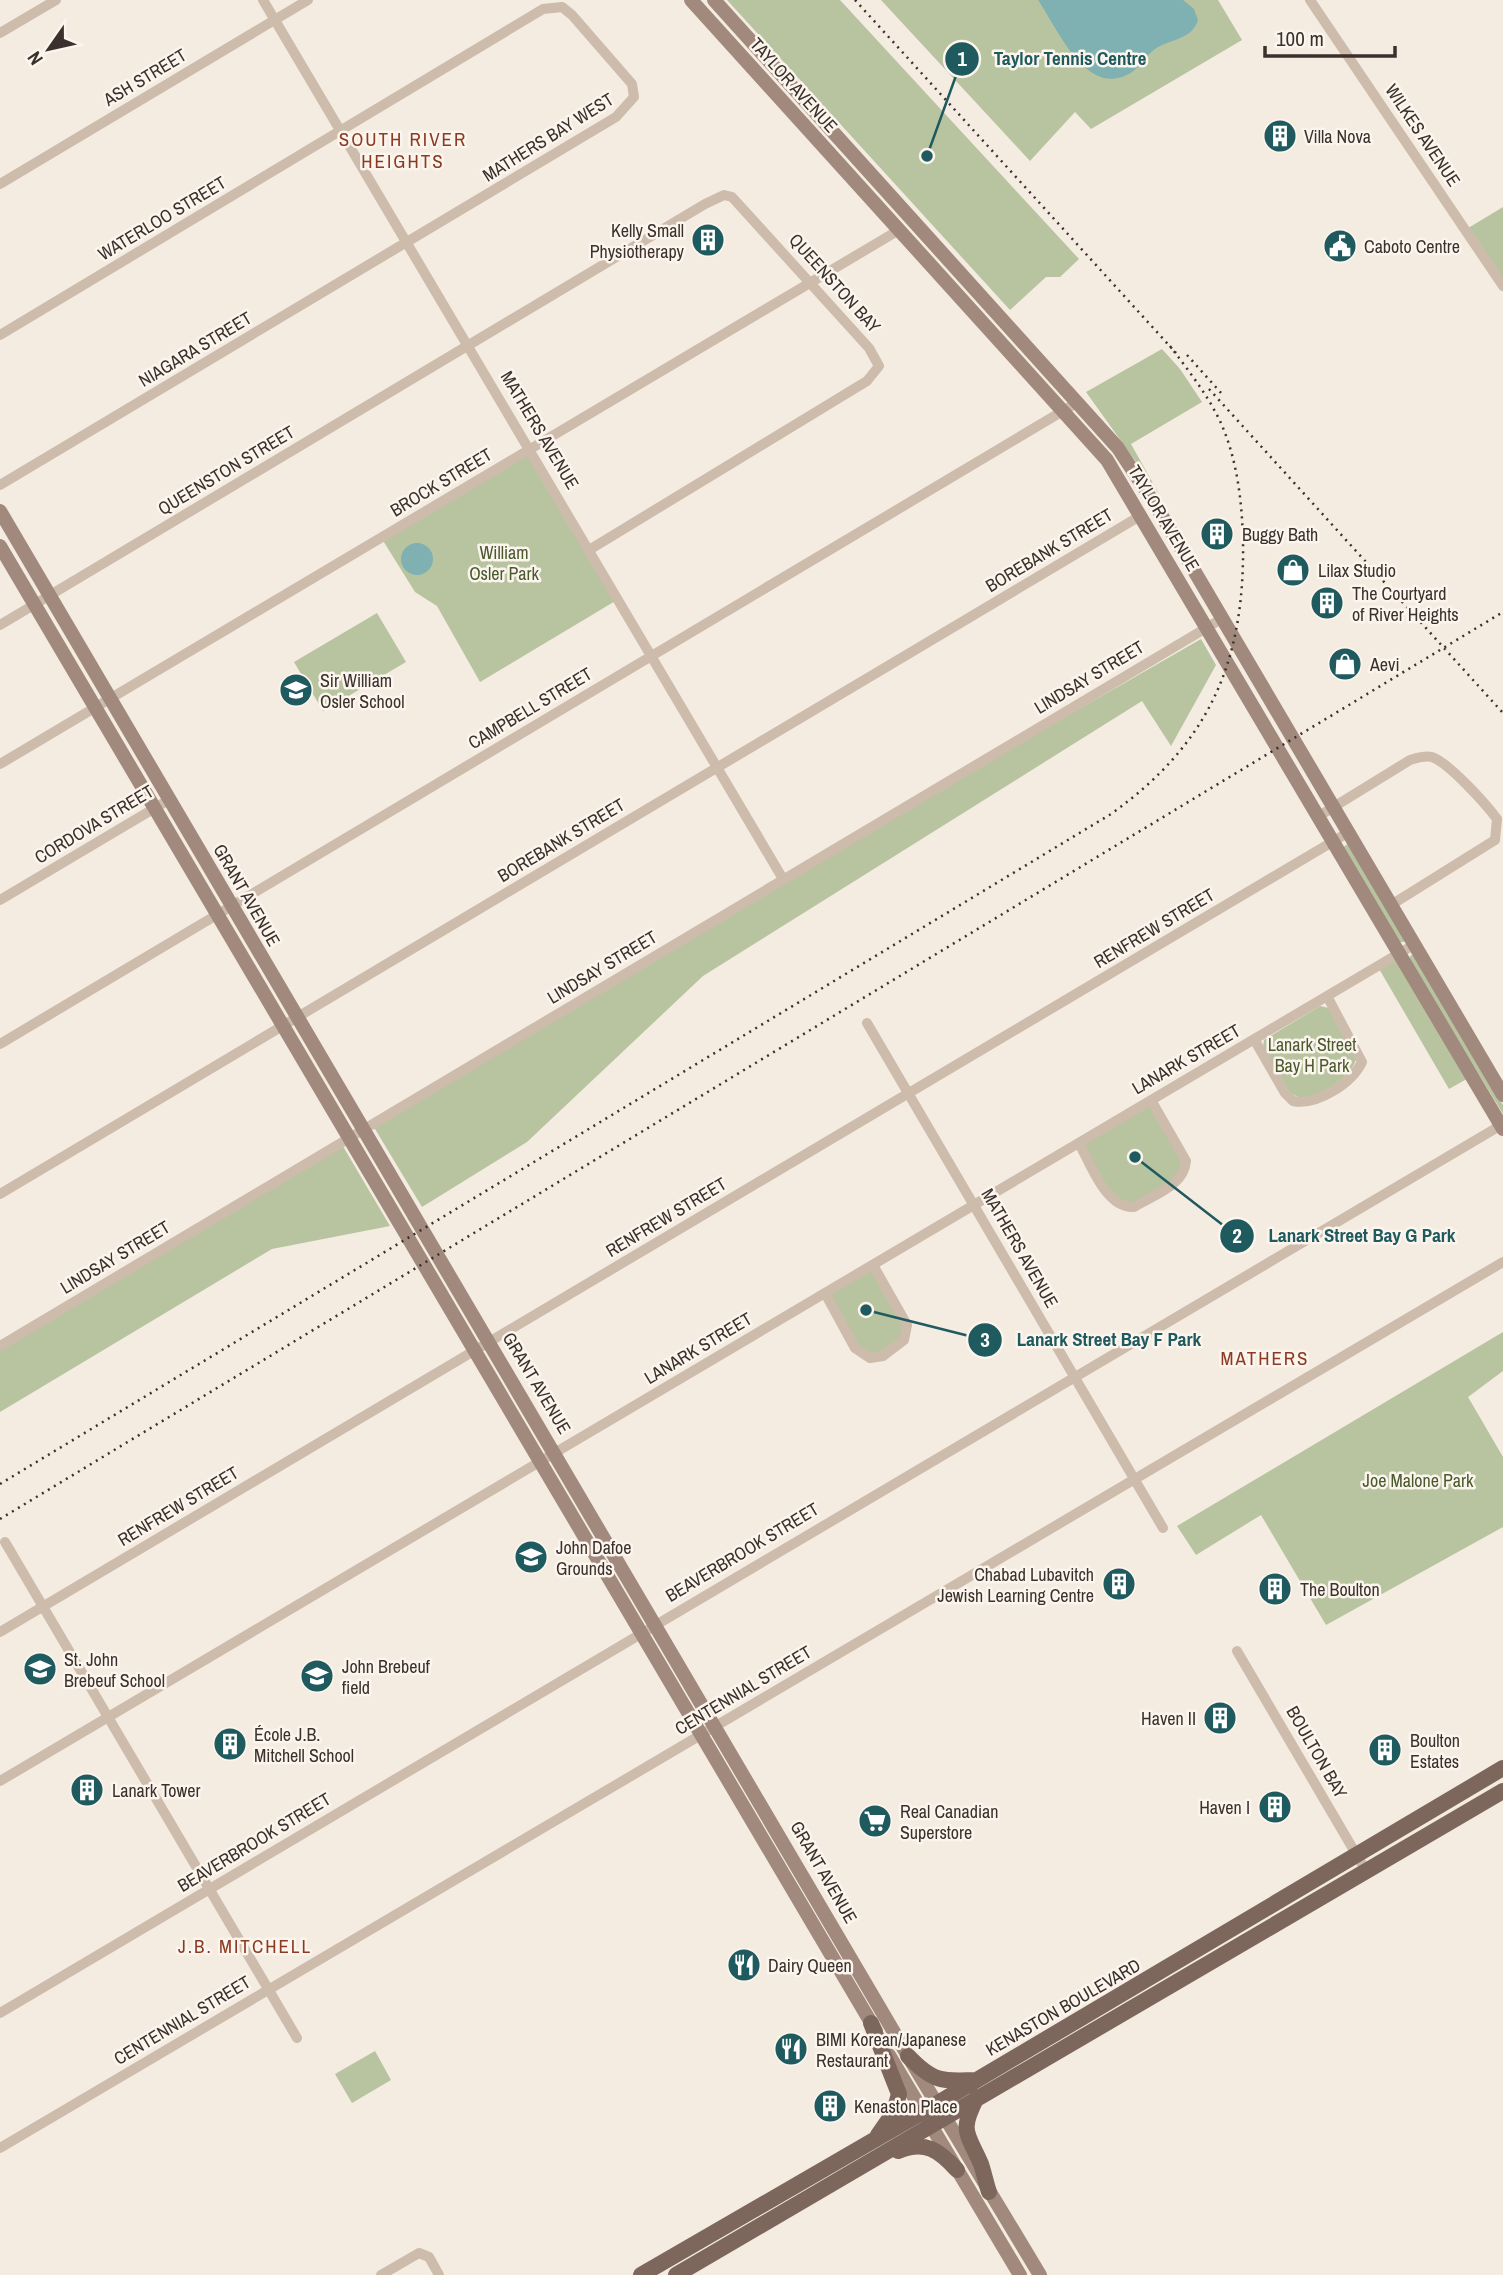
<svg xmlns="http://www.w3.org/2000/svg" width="1503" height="2275" font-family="'Archivo Narrow',sans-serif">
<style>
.green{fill:#b8c4a0}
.water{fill:#7fb0b2}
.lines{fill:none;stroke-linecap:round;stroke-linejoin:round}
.minor{stroke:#cdbbac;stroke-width:10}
.secondary{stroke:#a18a7d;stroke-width:14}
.primary{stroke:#7d675c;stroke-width:16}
.rail{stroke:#3b302b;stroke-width:2.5;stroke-dasharray:2 5;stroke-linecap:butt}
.labels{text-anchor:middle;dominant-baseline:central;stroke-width:5;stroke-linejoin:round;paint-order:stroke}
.street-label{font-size:18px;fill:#3b302b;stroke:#fbf5ee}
.poi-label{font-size:18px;fill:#3b302b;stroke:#fbf5ee;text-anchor:start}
.park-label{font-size:18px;fill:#4a5a2e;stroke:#fbf5ee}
.neighbourhood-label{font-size:19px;letter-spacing:2px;fill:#8c3b22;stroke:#fbf5ee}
.leader{fill:none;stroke:#1f5a5e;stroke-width:2.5}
.callout-dot{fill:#1f5a5e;stroke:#fbf5ee;stroke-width:2.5}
.mark-label{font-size:21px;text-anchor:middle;font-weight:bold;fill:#fff}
.callout-label{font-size:19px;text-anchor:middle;font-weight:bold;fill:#1f5a5e;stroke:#fbf5ee;stroke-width:5;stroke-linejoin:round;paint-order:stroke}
</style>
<rect width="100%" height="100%" fill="#f4ebe1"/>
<path class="green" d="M727,0H840L1079,259L1060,277H1046L1010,310Z
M881,0H1218L1242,40L1091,129L1075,112L1030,161Z
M1503,207V286L1465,230Z
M1162,349L1180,369L1202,402L1131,444L1159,494L1086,392Z
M531,449L617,600L480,682L437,606L415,592L382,539Z
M377,613L406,662L323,711L294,662Z
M1201,639L1216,665L1171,746L1142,701L703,976L527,1142L422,1207L372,1124L783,879Z
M1348,844L1405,940L1404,942H1399L1343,847Z
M1400,953L1472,1076L1449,1089L1378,967Z
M1411,955L1416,956L1503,1105V1114L1409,959Z
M1320,1006L1329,1008C1337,1021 1354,1040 1356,1055C1359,1074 1312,1104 1296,1096C1281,1089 1272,1062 1263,1047L1264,1040Z
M1151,1100L1185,1170L1134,1207L1118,1204L1079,1143Z
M341,1143L390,1226L272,1249L0,1412V1346Z
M873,1265L907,1325L904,1340L883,1356H864L825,1293Z
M1503,1332V1371L1468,1397L1503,1457V1527L1326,1625L1261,1515L1196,1555L1177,1526Z
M375,2051L391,2080L352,2103L335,2074Z"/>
<path class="water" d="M1038,0H1183L1194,9L1198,20C1192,40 1170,39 1155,49C1146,55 1141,66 1132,72C1087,101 1058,29 1038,0Z
M401 559a16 16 0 1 1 32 0a16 16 0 1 1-32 0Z"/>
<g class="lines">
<path class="minor" d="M263,0L783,879
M1310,0L1503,286
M0,33L56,0
M0,184L308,0
M0,335L543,9L562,7L572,15L632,84L634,97L616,117L0,485
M0,625L705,204L724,195L732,197L869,348L879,366L867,381L589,550
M0,764L899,230
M1319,816L1410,760C1417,758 1424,755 1432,757C1449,763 1486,804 1497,819L1495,840L1391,905
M0,900L170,799
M867,1023L1163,1528
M1254,1039L1285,1093L1293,1101C1317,1106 1352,1083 1362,1062L1327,996
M0,1044L1078,402
M1079,1143C1090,1163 1106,1209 1134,1207C1153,1195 1184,1186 1186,1161L1151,1100
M0,1194L1140,516
M825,1293L855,1348L870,1358L883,1356L904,1340L907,1325L873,1265
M0,1346L1223,618
M5,1542L297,2038
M0,1632L1349,832
M1237,1651L1366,1871
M0,1781L1415,944
M0,2013L1503,1124
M0,2148L1503,1262
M381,2275L419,2253L429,2257L439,2275"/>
<path class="secondary" d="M691,0L1107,460L1503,1129
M714,0L1118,448L1156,506L1503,1095
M0,511L908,2056L1040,2275
M0,546L876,2031
M889,2055L1020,2275"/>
<path class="primary" d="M871,2023L899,2094L894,2112L878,2135
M908,2056C932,2081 941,2082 975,2080
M977,2097C959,2132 967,2132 981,2164C984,2173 986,2183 989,2192
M898,2151C925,2140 939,2150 957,2170
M641,2275L938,2103L1503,1768
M676,2275L1503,1791"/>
<path class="rail" d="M855,0L1176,353
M1187,355L1222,394
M1209,389L1503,713
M0,1484L1111,814C1210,743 1245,661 1243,541C1242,501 1237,458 1220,421C1207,394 1188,370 1170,346
M0,1519L1503,612"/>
</g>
<defs>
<symbol id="building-disc" viewBox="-11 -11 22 22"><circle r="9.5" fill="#1f5a5e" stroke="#fbf5ee"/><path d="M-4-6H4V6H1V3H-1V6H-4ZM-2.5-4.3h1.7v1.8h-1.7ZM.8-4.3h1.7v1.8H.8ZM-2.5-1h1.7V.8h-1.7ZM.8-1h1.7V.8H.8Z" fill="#fff"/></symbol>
<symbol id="civic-disc" viewBox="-11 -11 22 22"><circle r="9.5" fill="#1f5a5e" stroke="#fbf5ee"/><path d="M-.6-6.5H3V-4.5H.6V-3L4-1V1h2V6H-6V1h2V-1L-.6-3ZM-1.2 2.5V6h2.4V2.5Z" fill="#fff"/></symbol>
<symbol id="shop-disc" viewBox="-11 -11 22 22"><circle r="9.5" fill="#1f5a5e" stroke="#fbf5ee"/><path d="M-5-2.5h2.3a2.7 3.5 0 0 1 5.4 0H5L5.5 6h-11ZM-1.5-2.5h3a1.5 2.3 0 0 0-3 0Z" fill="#fff"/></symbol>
<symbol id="school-disc" viewBox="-11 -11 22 22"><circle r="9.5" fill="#1f5a5e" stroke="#fbf5ee"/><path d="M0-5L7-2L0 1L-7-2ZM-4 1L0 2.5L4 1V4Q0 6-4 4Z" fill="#fff"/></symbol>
<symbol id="supermarket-disc" viewBox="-11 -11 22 22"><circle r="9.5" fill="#1f5a5e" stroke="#fbf5ee"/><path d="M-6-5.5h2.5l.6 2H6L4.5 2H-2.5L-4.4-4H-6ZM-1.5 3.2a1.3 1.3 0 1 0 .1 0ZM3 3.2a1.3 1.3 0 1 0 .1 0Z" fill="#fff"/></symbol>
<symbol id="restaurant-disc" viewBox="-11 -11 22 22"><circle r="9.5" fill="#1f5a5e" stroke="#fbf5ee"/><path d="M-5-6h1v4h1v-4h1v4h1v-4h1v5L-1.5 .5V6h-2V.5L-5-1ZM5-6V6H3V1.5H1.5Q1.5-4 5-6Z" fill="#fff"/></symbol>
</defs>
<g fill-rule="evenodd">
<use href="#building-disc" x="1261" y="117" width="38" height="38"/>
<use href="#building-disc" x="689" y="221" width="38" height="38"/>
<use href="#civic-disc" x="1321" y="227" width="38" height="38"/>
<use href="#building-disc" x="1198" y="515" width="38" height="38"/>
<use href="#shop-disc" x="1274" y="551" width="38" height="38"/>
<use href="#building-disc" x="1308" y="584" width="38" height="38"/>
<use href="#shop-disc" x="1326" y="645" width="38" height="38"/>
<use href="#school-disc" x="277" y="671" width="38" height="38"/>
<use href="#school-disc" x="512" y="1538" width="38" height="38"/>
<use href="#building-disc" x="1100" y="1565" width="38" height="38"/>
<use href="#building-disc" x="1256" y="1570" width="38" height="38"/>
<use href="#school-disc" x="21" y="1650" width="38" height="38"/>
<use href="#school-disc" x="298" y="1657" width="38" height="38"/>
<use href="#building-disc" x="1201" y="1699" width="38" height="38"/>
<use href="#building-disc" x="211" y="1725" width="38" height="38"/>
<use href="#building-disc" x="1366" y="1731" width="38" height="38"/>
<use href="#building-disc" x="68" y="1771" width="38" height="38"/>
<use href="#building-disc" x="1256" y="1788" width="38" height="38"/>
<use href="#supermarket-disc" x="856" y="1802" width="38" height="38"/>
<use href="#restaurant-disc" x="725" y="1946" width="38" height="38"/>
<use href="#restaurant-disc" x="772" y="2030" width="38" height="38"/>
<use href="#building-disc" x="811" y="2087" width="38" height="38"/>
</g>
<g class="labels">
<g class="street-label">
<text transform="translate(145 77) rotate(-31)">ASH STREET</text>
<text transform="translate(794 85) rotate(48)">TAYLOR AVENUE</text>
<text transform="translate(1423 135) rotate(56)">WILKES AVENUE</text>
<text transform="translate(548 137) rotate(-32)">MATHERS BAY WEST</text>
<text transform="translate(162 218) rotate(-31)">WATERLOO STREET</text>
<text transform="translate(835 283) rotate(48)">QUEENSTON BAY</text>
<text transform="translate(195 349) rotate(-31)">NIAGARA STREET</text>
<text transform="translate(540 430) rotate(59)">MATHERS AVENUE</text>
<text transform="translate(226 470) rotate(-31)">QUEENSTON STREET</text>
<text transform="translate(441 482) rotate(-31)">BROCK STREET</text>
<text transform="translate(1164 518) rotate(59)">TAYLOR AVENUE</text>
<text transform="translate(1049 550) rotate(-31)">BOREBANK STREET</text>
<text transform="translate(1089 677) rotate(-31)">LINDSAY STREET</text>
<text transform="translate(530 708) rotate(-31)">CAMPBELL STREET</text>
<text transform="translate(94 824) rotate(-31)">CORDOVA STREET</text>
<text transform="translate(561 840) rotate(-31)">BOREBANK STREET</text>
<text transform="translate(247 895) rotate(60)">GRANT AVENUE</text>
<text transform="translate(1154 928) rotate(-31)">RENFREW STREET</text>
<text transform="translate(602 967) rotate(-31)">LINDSAY STREET</text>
<text transform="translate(1186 1059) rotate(-30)">LANARK STREET</text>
<text transform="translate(666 1217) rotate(-31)">RENFREW STREET</text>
<text transform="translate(1020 1248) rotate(60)">MATHERS AVENUE</text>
<text transform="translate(115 1257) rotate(-31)">LINDSAY STREET</text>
<text transform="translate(698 1348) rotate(-31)">LANARK STREET</text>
<text transform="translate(537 1383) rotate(59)">GRANT AVENUE</text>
<text transform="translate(178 1506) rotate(-31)">RENFREW STREET</text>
<text transform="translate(742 1552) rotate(-31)">BEAVERBROOK STREET</text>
<text transform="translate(743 1690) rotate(-31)">CENTENNIAL STREET</text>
<text transform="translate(1317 1752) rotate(60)">BOULTON BAY</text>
<text transform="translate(254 1842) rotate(-31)">BEAVERBROOK STREET</text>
<text transform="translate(824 1872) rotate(60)">GRANT AVENUE</text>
<text transform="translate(1063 2007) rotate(-30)">KENASTON BOULEVARD</text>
<text transform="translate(182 2020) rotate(-31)">CENTENNIAL STREET</text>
</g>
<g class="poi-label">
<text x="1304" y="136">Villa Nova</text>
<text x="684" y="230" text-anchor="end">Kelly Small<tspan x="684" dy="21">Physiotherapy</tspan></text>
<text x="1364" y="246">Caboto Centre</text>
<text x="1242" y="534">Buggy Bath</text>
<text x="1318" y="570">Lilax Studio</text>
<text x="1352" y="593">The Courtyard<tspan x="1352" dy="21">of River Heights</tspan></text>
<text x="1370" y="664">Aevi</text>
<text x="320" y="680">Sir William<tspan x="320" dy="21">Osler School</tspan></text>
<text x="556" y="1547">John Dafoe<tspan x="556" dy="21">Grounds</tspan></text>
<text x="1094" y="1574" text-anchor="end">Chabad Lubavitch<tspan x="1094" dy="21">Jewish Learning Centre</tspan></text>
<text x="1300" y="1589">The Boulton</text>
<text x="64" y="1659">St. John<tspan x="64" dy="21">Brebeuf School</tspan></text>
<text x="342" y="1666">John Brebeuf<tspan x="342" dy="21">field</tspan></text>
<text x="1196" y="1718" text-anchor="end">Haven II</text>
<text x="254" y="1734">École J.B.<tspan x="254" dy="21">Mitchell School</tspan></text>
<text x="1410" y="1740">Boulton<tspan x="1410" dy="21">Estates</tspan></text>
<text x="112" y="1790">Lanark Tower</text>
<text x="1250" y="1807" text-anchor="end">Haven I</text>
<text x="900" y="1811">Real Canadian<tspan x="900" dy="21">Superstore</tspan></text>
<text x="768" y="1965">Dairy Queen</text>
<text x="816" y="2039">BIMI Korean/Japanese<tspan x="816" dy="21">Restaurant</tspan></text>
<text x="854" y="2106">Kenaston Place</text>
</g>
<g class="park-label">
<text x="504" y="552">William<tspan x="504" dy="21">Osler Park</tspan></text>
<text x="1312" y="1044">Lanark Street<tspan x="1312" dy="21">Bay H Park</tspan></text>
<text x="1418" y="1480">Joe Malone Park</text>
</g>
<g class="neighbourhood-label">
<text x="403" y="139">SOUTH RIVER<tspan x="403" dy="22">HEIGHTS</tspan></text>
<text x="1265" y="1358">MATHERS</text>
<text x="245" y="1946">J.B. MITCHELL</text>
</g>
</g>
<path class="leader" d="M927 156L962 59M1135 1157L1237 1236M866 1310L985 1340"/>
<g class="callout-dot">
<circle cx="927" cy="156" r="7"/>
<circle cx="1135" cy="1157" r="7"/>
<circle cx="866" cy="1310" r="7"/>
<circle cx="962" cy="59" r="18"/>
<circle cx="1237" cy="1236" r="18"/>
<circle cx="985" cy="1340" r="18"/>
</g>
<g class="mark-label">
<text x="962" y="66">1</text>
<text x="1237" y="1243">2</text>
<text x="985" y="1347">3</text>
</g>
<g class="callout-label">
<text x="1070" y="65">Taylor Tennis Centre</text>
<text x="1362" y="1242">Lanark Street Bay G Park</text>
<text x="1109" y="1346">Lanark Street Bay F Park</text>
</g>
<g transform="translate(49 49) rotate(236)" stroke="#fbf5ee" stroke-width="5" paint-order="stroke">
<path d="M0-5L12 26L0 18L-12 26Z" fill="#3b302b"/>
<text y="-10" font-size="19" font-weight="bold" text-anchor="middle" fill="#3b302b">N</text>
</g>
<path d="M1265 46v10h130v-10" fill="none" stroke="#3b302b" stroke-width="3.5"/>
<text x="1276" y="46" font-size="21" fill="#3b302b" stroke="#fbf5ee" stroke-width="5" paint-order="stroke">100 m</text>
</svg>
